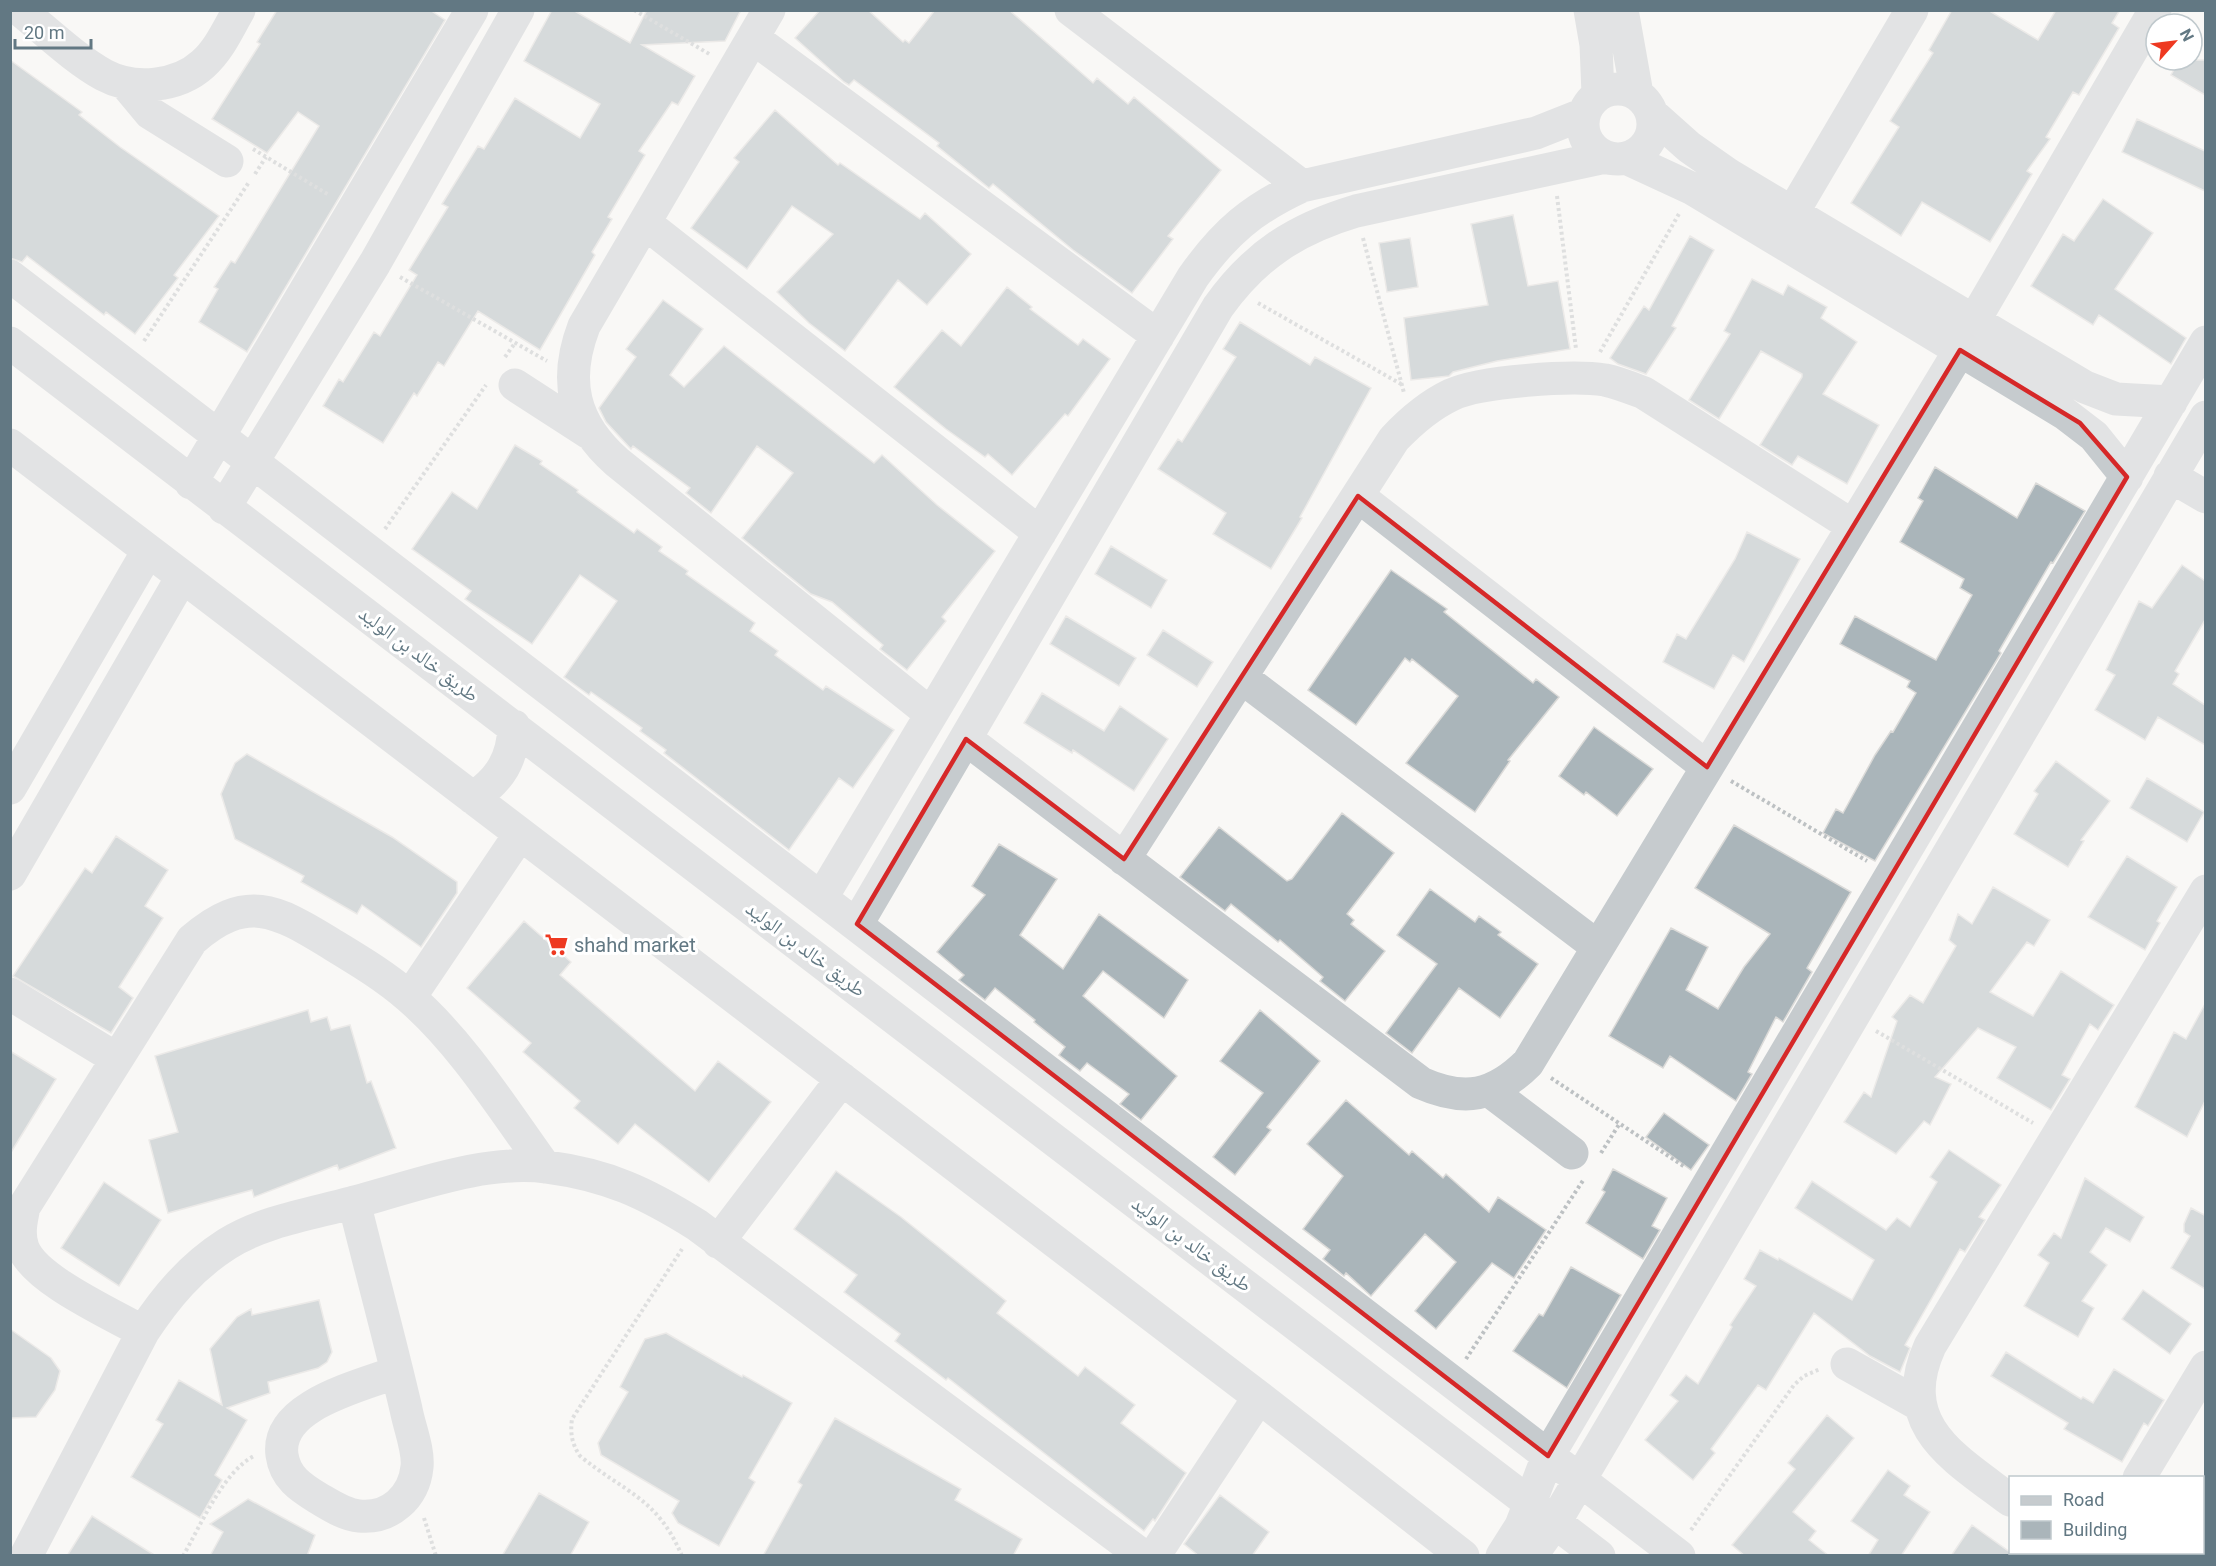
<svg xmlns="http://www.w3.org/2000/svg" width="2216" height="1566" font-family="Roboto,'Noto Naskh Arabic',sans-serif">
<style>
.building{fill:#aab5ba;stroke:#dbdad8;stroke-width:1.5}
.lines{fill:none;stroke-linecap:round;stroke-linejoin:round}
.path{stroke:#bdc1c3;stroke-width:4;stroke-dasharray:3 3;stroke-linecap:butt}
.minor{stroke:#c6cbce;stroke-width:33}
.marked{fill:none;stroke:#d62828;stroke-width:4.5;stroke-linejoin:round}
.labels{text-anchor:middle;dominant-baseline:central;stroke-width:6;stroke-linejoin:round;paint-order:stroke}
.street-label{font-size:20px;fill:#627883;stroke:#fff}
.poi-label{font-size:20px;fill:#627883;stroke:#fff;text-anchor:start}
</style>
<rect width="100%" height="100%" fill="#f9f8f6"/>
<path class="building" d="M277,10H430L445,20L247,352L199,322L218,289L214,287L231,261L235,263L319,126L298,112L267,153L212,119L260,44L257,42Z
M552,10H573L630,43L647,10H741L725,41L642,45L695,76L678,105L672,102L639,151L645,155L608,217L612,219L592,252L595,255L540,350L478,311L444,366L438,362L417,396L414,393L383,443L323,406L339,379L343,382L374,332L380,336L417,275L409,270L448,207L442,204L478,146L484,149L515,98L580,138L600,104L524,61Z
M820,10H868L903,42L905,40L909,43L935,10H1009L1093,83L1097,78L1128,104L1134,97L1221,170L1168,236L1173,239L1132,293L1073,250L993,184L989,188L937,146L939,143L854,80L849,85L844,82L795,38Z
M1952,10H1988L2038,40L2056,10H2120L2112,23L2119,28L2079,95L2073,92L2046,137L2050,139L2027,171L2032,174L1990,242L1922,202L1901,236L1851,203L1899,127L1890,121L1933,53L1929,50Z
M10,60L82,112L79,115L120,147L219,216L174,275L178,278L135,334L106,312L104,315L27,256L22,262L10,258Z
M2179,60H2205V95L2171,75Z
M775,110L838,165L840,163L920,219L925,213L971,254L927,305L898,280L845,351L809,323L777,292L833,234L792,206L747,269L691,228L739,162L734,158Z
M2137,119L2205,151V191L2122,152Z
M2103,199L2153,233L2115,289L2186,338L2171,364L2099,315L2093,325L2031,286L2063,234L2074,241Z
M1513,215L1528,286L1558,281L1570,349L1497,361L1453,372L1449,376L1411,380L1404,318L1488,305L1471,224Z
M1690,236L1714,250L1672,326L1676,328L1646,374L1618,364L1610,358L1644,306L1649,310Z
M1410,238L1418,287L1387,292L1379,243Z
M1752,279L1783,295L1788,285L1827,307L1821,318L1857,342L1823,394L1879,425L1847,484L1798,456L1792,465L1760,445L1802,377V374L1761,351L1719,419L1689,400L1730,334L1724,331Z
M1007,287L1032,307L1030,309L1078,345L1083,339L1110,359L1068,416L1065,414L1012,475L988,454L985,457L946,429L894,387L942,330L961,346Z
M663,300L703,329L670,375L684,387L724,346L874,463L882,455L937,505L995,551L942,617L946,621L907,670L880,649L883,645L832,602L811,594L742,538L793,473L757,446L711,513L686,493L690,488L633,446L631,449L606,422L599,408L636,357L626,349Z
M1240,322L1310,365L1315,357L1371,388L1300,517L1302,518L1271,569L1213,534L1226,513L1158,469L1178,439L1182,442L1236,357L1223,349Z
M515,445L542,461L540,464L578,490L577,492L634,533L637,529L662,547L659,551L688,571L686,574L755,623L750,631L778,651L775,655L823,690L826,686L894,730L853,788L839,778L789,850L664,753L666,750L640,731L642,728L591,692L589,695L564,677L617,601L580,575L532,644L465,599L471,591L412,549L452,492L477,509Z
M1935,467L2017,518L2036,483L2085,511L2053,563L2051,562L1999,651L2001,653L1875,861L1823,833L1836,809L1843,813L1875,755L1891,731L1893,732L1916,693L1907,687L1910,681L1840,644L1855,616L1936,660L1972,595L1960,588L1964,579L1900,542L1923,501L1918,498Z
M1747,532L1800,559L1744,662L1733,655L1714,689L1663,662L1677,634L1686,639L1735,559Z
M1111,546L1167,580L1151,608L1095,574Z
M2182,565L2205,581V620L2175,671L2179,674L2173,684L2205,705V745L2158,717L2145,740L2095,710L2115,675L2106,670L2139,601L2152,608Z
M1391,570L1447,609L1444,612L1533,683L1536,679L1559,697L1508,760L1510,761L1475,812L1406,763L1458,696L1412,659L1410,662L1405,658L1356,725L1308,690Z
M1066,616L1136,658L1119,686L1050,644Z
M1163,630L1213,662L1197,687L1147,655Z
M1042,693L1104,731L1120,706L1168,739L1134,791L1073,750L1072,753L1024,723Z
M1594,727L1653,769L1617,816L1586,792L1584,795L1559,776Z
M247,754L392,837L457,882V893L421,947L362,905L357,914L301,882L304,876L235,839L221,794L235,763Z
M2056,761L2110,801L2081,840L2084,841L2068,867L2014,834L2038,794L2034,791Z
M2147,778L2204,812L2187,842L2130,808Z
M1342,813L1394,853L1347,914L1354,920L1351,924L1385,951L1345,1001L1320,981L1323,977L1280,940L1278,942L1231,904L1225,911L1180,877L1219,827L1287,881L1292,879Z
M1734,825L1851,892L1807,968L1812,972L1783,1022L1776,1017L1748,1072L1752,1074L1736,1101L1670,1056L1663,1068L1609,1036L1671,928L1708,947L1686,990L1718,1009L1744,967L1770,934L1695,888Z
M116,836L168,870L145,906L163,918L119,987L133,998L111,1033L13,976L85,868L92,873Z
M999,844L1057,879L1020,935L1063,969L1099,914L1188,980L1164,1018L1103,971L1083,996L1177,1076L1141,1120L1120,1104L1129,1094L1087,1063L1080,1071L1059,1055L1065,1047L1034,1022L1035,1020L995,988L985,1000L959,980L964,975L937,952L985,895L972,886Z
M2127,856L2177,887L2157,921L2160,923L2145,950L2088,917Z
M1993,887L2050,920L2034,946L2027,942L1990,992L2033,1016L2061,971L2114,1005L2098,1030L2090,1024L2062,1075L2070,1079L2051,1110L1997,1078L2016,1047L1978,1028L1935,1077L1951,1084L1930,1125L1924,1121L1896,1154L1844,1122L1864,1092L1871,1097L1897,1021L1892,1017L1910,995L1923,1003L1956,946L1949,940L1958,914L1972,924Z
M1430,889L1475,922L1479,916L1501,932L1498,935L1538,964L1500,1018L1459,988L1412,1053L1386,1033L1437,964L1397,935Z
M524,921L571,962L560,975L695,1091L718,1061L771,1102L709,1182L635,1124L618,1144L574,1108L580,1101L523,1052L531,1043L467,988Z
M2205,1004V1101L2187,1137L2135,1107L2174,1032L2186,1039Z
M308,1010L311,1022L327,1017L331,1030L350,1025L367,1083L371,1081L396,1148L339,1170L337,1165L254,1197L252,1190L168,1213L149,1140L178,1132L155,1056Z
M1260,1010L1320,1061L1267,1127L1271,1130L1235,1175L1213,1157L1263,1093L1220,1061Z
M10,1051L56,1079L10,1154Z
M1346,1100L1409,1155L1412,1151L1443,1178L1446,1174L1489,1212L1498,1197L1546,1230L1514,1278L1492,1263L1436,1329L1415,1311L1456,1262L1425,1234L1371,1296L1346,1273L1344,1276L1323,1259L1330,1250L1303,1229L1343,1176L1307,1144Z
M1664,1113L1709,1145L1691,1170L1646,1137Z
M1949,1150L2001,1185L1979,1217L1985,1220L1965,1252L1960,1249L1905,1345L1910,1348L1900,1372L1870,1356L1814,1313L1766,1390L1758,1385L1711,1449L1715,1453L1693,1480L1645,1440L1678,1401L1670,1395L1686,1375L1698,1384L1732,1327L1730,1325L1756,1286L1744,1279L1760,1250L1778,1260L1779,1258L1852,1300L1874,1260L1795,1208L1812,1181L1886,1230L1897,1218L1910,1227L1937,1182L1930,1177Z
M1613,1169L1667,1198L1652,1226L1660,1230L1643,1259L1586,1223L1605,1192L1602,1190Z
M836,1171L901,1217L1006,1301L997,1313L1078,1376L1085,1367L1135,1405L1121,1423L1186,1473L1155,1521L1153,1519L1144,1531L948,1378L946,1380L895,1341L900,1334L844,1292L857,1275L794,1229Z
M2085,1178L2144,1217L2130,1242L2106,1228L2090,1252L2107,1265L2082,1301L2094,1308L2078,1337L2024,1306L2049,1263L2038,1255L2054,1233L2061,1238Z
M104,1182L161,1220L119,1286L61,1248Z
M2191,1208L2204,1215L2205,1212V1289L2171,1268L2190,1236L2184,1232V1224Z
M1571,1267L1621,1295L1567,1388L1513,1351L1539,1314L1543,1316Z
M2143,1290L2191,1324L2170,1354L2122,1319Z
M319,1300L332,1352L327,1362L318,1368L268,1382L270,1393L227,1408L247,1420L215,1475L222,1480L200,1518L131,1477L163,1424L156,1420L179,1380L222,1405L210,1349L237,1317L251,1309L252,1315Z
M10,1329L51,1358L60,1371L55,1390L36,1417L10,1418Z
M666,1333L742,1377L743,1375L792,1403L749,1478L755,1482L719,1546L678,1523L672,1513L679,1501L601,1455L598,1443L628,1392L620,1387L645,1339Z
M2006,1352L2081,1399L2083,1397L2093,1403L2114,1369L2164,1400L2148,1426L2144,1423L2122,1462L2064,1429L2068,1423L1991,1376Z
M1827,1415L1854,1438L1793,1512L1816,1531L1809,1540L1829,1556H1745L1732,1545L1795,1469L1788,1463Z
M835,1418L961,1489L955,1500L1022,1539L1013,1556H763L802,1485L798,1482Z
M1888,1470L1910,1486L1904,1495L1930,1512L1901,1556H1868L1878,1540L1851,1521Z
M539,1493L589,1522L570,1556H502Z
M1220,1495L1269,1532L1252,1556H1199L1184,1544Z
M248,1499L315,1535L307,1556H210L223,1532L210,1524Z
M92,1516L156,1556H67Z
M1972,1525L2010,1552L2017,1556H1951Z"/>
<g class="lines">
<path class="path" d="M634,10L711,55
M253,149L329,195
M255,174L266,157
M1557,196L1576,349
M1363,238L1404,393
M400,277L547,361
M1258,303L1401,384
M144,341L249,182
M1600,352L1680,212
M505,357L515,343
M385,529L486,385
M1731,781L1867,861
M1876,1031L2033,1123
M1551,1078L1685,1167
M1601,1153L1620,1123
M1466,1359L1584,1179
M2202,1498L2206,1495
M424,1518L436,1556
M1691,1530L1794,1385L1804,1376L1820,1369
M183,1556C201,1525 223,1472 254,1456
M682,1556C657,1497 625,1493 580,1456C572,1444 570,1434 572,1419L682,1249
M2159,1556L2161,1552"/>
<path class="minor" d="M20,10C46,31 75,59 104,75C134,91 178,87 203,64C219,50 228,29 239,10
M769,10L584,326C563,381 573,423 617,462L931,714
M1071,10L1302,186
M1590,10L1596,45L1598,94
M1622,10L1637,94
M753,38L1158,336
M125,83L150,113L227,161
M1583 124a35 35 0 1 1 70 0a35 35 0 1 1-70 0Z
M1652,114L1689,147L1729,175L2085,387L2116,399L2171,402
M1626,158L1693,189L2064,413L2094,436L2127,477
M1793,212L1912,10
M645,223L1040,533
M10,276L1679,1556
M1974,321L2155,10
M10,343L1599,1556
M515,385L589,433
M10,445L1259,1397L1463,1556
M2170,476L2206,497
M191,483L472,10
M1358,496L1707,767
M224,508L375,263L518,10
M1241,677L1598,947
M966,739L1421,1083C1464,1102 1494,1097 1528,1063L1960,350
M10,788L148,551
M473,798C500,780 513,759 514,726
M1124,859L1394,439C1411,421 1428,406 1451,395C1480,381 1573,375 1605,380C1619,383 1631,388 1644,393L1853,526
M10,874L182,577
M822,897L1193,277C1225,232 1252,209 1302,186L1536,133L1584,114
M857,924L1218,307C1255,255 1296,229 1356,211L1605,157
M10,994L117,1059
M410,997L520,834
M1490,1091L1572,1153
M354,1202C371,1271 390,1340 406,1409C409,1426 419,1450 417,1467C414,1497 390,1519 359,1516C345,1515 330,1505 318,1498C300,1487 285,1477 282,1455C275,1405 361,1386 397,1372
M718,1242L842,1079
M143,1332C112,1314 35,1280 23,1248C18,1234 21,1221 24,1207L192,940C246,893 276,910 330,943C358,960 385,976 409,997C463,1044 503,1109 545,1167
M1847,1364L1920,1405
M2139,1478L2206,1367
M2010,1500C1955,1458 1894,1426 1930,1346L2206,891
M2079,1552L2083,1556
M26,1556L143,1332C166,1297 191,1267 227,1244C264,1221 310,1214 351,1203C413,1187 482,1159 547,1167C608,1175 646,1193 697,1225L1143,1556
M1154,1556L1259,1397
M1502,1556L1521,1526L1548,1456L2206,342
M1531,1556L1555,1522L2206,417"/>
</g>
<path d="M0 0H2216V1566H0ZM1960,350L2080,423L2127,477L1548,1456L857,924L966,739L1124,859L1358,496L1707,767Z" fill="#f9f8f6" fill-opacity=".55" fill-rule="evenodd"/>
<path class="marked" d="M1960,350L2080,423L2127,477L1548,1456L857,924L966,739L1124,859L1358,496L1707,767Z"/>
<defs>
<symbol id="supermarket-bare" viewBox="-9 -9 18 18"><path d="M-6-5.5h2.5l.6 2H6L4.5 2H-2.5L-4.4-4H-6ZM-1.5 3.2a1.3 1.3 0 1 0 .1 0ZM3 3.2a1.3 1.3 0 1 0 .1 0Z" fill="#ee3921" stroke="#fff" stroke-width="2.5" paint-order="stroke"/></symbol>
</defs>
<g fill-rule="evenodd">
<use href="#supermarket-bare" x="540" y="928" width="33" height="33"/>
</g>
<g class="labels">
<g class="street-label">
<text transform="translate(419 654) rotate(37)">طريق خالد بن الوليد</text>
<text transform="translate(806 949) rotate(37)">طريق خالد بن الوليد</text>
<text transform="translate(1192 1244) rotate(37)">طريق خالد بن الوليد</text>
</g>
<g class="poi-label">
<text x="574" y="945">shahd market</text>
</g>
</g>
<rect width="2216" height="1566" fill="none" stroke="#627883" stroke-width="24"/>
<rect x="2009" y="1476" width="195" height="78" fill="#ffffff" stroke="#c0c9cd" stroke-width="1.5"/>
<rect x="2021" y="1496" width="30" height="9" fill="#c6cbce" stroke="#c0c9cd" stroke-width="1.5"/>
<text x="2063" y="1506" font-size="18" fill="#627883">Road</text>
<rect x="2021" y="1521" width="30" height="18" fill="#aab5ba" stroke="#c0c9cd" stroke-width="1.5"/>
<text x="2063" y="1536" font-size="18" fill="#627883">Building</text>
<g transform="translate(2174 42) rotate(62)"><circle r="28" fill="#ffffff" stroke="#c0c9cd" stroke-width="1.5"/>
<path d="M0-4.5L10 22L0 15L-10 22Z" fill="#ee3921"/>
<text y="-9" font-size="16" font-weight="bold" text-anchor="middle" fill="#627883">N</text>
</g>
<path d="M15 39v9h76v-9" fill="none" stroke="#627883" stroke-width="3"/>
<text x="24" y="39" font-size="18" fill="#627883" stroke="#ffffff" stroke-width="4.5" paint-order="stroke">20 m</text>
</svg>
